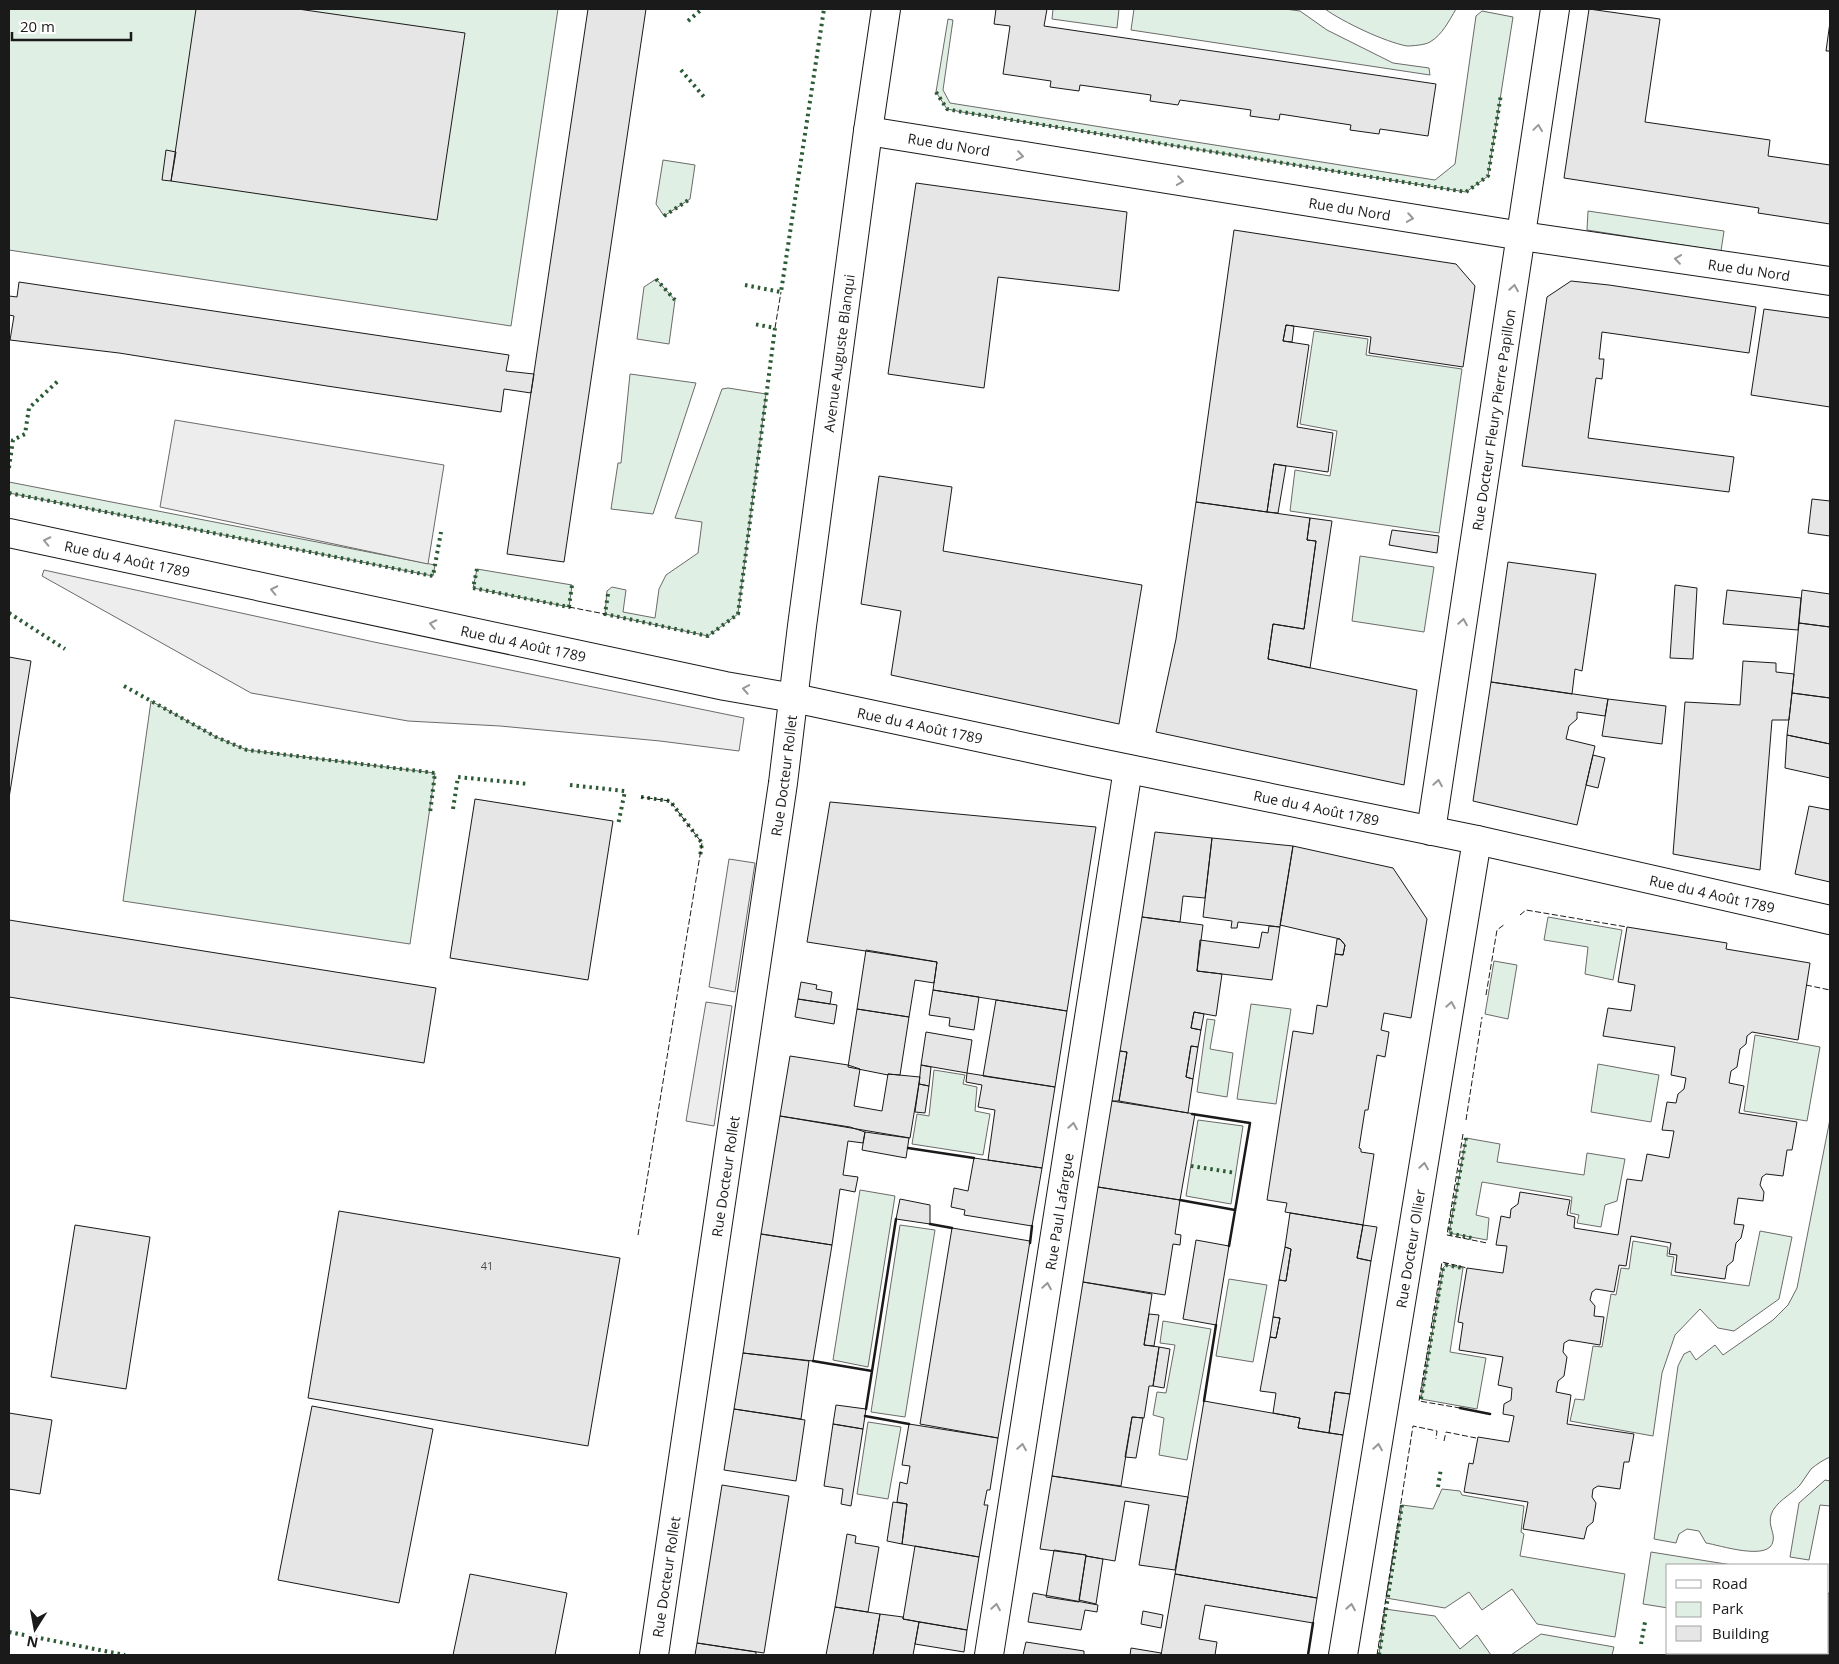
<svg xmlns="http://www.w3.org/2000/svg" width="1839" height="1664" font-family="'Open Sans',sans-serif">
<style>
.green{fill:#e0efe3;stroke:#6a6a6a}
.parking{fill:#ededed;stroke:#6a6a6a}
.building{fill:#e6e6e6;stroke:#1a1a1a}
.lines{fill:none;stroke-linecap:round;stroke-linejoin:round}
.minor-casing{stroke:#1a1a1a;stroke-width:30}
.tertiary-casing{stroke:#1a1a1a;stroke-width:30}
.secondary-casing{stroke:#1a1a1a;stroke-width:30}
.minor{stroke:#fff;stroke-width:28}
.tertiary{stroke:#fff;stroke-width:28}
.secondary{stroke:#fff;stroke-width:28}
.hedge{stroke:#2b5a34;stroke-width:4;stroke-dasharray:2.5 4;stroke-linecap:butt}
.fence{stroke:#1a1a1a;stroke-width:1;stroke-dasharray:6 2.5;stroke-linecap:butt}
.wall{stroke:#1a1a1a;stroke-width:2.5}
.oneway{stroke:#989898}
.labels{text-anchor:middle;dominant-baseline:central;stroke-width:4;stroke-linejoin:round;paint-order:stroke}
.number-label{font-size:11px;fill:#4d4d4d}
.street-label{font-size:14px;fill:#1a1a1a;stroke:#fff}
</style>
<rect width="100%" height="100%" fill="#fff"/>
<path class="green" d="M9 9H558L511 326 9 250Z
M1053 9H1119L1117 28 1052 19Z
M1134 9H1285L1300 11 1327 30 1393 63 1429 68 1430 75 1131 30Z
M1325 9H1456C1449 21 1442 35 1430 42 1425 45 1412 46 1407 46 1385 42 1343 22 1325 9Z
M1482 11 1513 17 1488 176 1466 192 962 112 947 109 936 92 948 19 953 20 943 90 950 103 1435 180 1455 164 1476 16Z
M663 160 695 165 690 199 664 216 656 204Z
M1588 211 1724 231 1721 251 1587 230Z
M656 279 675 300 669 344 637 339 644 287Z
M1314 331 1368 339 1366 355 1462 369 1439 533 1290 511 1295 470 1330 476 1337 431 1300 424Z
M630 374 696 383 653 514 611 509 618 463H621Z
M728 388 766 394 738 614 708 636 605 614 607 591 612 587 626 590 623 612 655 618 659 589 666 575 698 553 702 522 675 518 722 389Z
M9 482 435 565 433 576 9 493Z
M1360 556 1434 567 1424 632 1352 621Z
M477 569 572 585 569 607 473 588Z
M151 701 216 737 247 750 435 773 410 944 123 901Z
M1548 917 1622 930 1613 980 1585 974 1588 947 1544 940Z
M1494 961 1517 965 1508 1019 1485 1014Z
M1251 1004 1291 1009 1276 1104 1237 1099Z
M1207 1019 1215 1020 1210 1049 1233 1053 1227 1097 1197 1092Z
M1755 1035 1820 1047 1807 1121 1744 1111Z
M1598 1064 1659 1075 1651 1122 1591 1112Z
M934 1070 965 1075 963 1084 977 1087 975 1111 990 1114 983 1155 912 1144 917 1114 929 1116Z
M1830 1119V1457C1823 1460 1817 1464 1811 1469 1807 1474 1804 1480 1800 1485 1791 1495 1775 1502 1771 1515 1768 1526 1775 1533 1773 1541 1770 1562 1719 1545 1706 1543L1699 1531 1687 1529 1679 1534 1676 1543 1654 1539 1678 1366 1684 1354 1690 1351 1696 1360 1715 1345 1723 1355 1773 1320 1788 1305 1797 1288Z
M1198 1120 1243 1126 1231 1204 1186 1196Z
M1466 1138 1500 1144 1497 1162 1584 1175 1587 1153 1625 1159 1617 1201 1605 1205 1601 1227 1577 1223 1579 1215 1570 1213 1572 1197 1482 1182 1476 1215 1489 1218 1487 1240 1449 1233Z
M860 1190 895 1196 868 1367 833 1360Z
M900 1225 935 1230 905 1417 871 1412Z
M1760 1231 1792 1237 1779 1299 1734 1331 1718 1328 1700 1309 1675 1335 1662 1373 1653 1436 1570 1421 1575 1399 1584 1400 1593 1346 1602 1347 1611 1294 1616 1295 1621 1268 1629 1269 1633 1241 1668 1247 1667 1256 1674 1257 1671 1275 1749 1286Z
M1446 1265 1463 1268 1450 1352 1486 1358 1477 1409 1421 1399 1443 1268Z
M1229 1279 1267 1285 1253 1362 1216 1356Z
M1163 1321 1211 1329 1187 1460 1159 1455 1164 1418 1153 1415 1157 1392 1166 1393 1175 1345 1160 1343Z
M868 1422 901 1427 888 1499 857 1494Z
M1825 1480 1830 1481V1506L1820 1505 1809 1560 1790 1557 1799 1503Z
M1442 1489 1460 1491 1462 1495 1524 1506 1521 1532 1524 1534 1520 1556 1625 1574 1615 1637 1537 1624 1512 1589 1482 1610 1469 1592 1445 1608 1386 1598 1402 1505 1433 1509Z
M1651 1552 1732 1565H1668V1608L1643 1604Z
M1385 1609 1435 1616 1460 1649 1477 1635 1491 1655H1379Z
M1541 1634 1614 1647 1612 1655H1511Z"/>
<path class="parking" d="M175 420 444 465 428 564 160 507Z
M44 570 374 642 744 718 739 751 660 741 500 726 408 721 251 693 42 576Z
M729 859 755 863 735 992 709 987Z
M706 1002 732 1006 714 1126 686 1121Z"/>
<path class="building" d="M196 9H298L465 33 437 220 171 181Z
M588 9H646L564 562 507 554Z
M996 9H1047L1044 26 1436 84 1428 136 1380 129 1379 134 1350 130 1351 125 1280 114 1279 120 1250 116 1251 110 1180 100 1178 105 1150 101 1151 95 1080 85 1079 91 1050 87 1051 81 1003 74 1010 26 994 24Z
M1589 9 1660 19 1645 122 1770 140 1768 156 1830 165V224L1758 213 1759 208 1564 178Z
M1830 22V51H1826Z
M166 150 176 152 171 181 162 180Z
M916 183 1127 212 1119 291 998 277 984 388 888 374Z
M1234 230 1456 264 1475 286 1463 367 1369 353 1371 337 1286 325 1283 341 1309 345 1297 427 1333 433 1328 472 1274 464 1267 512 1196 502Z
M1571 281 1609 285 1756 307 1749 353 1602 332 1599 359H1604L1602 379 1596 378 1588 438 1734 457 1729 492 1522 466 1547 297Z
M19 282 509 355 506 371 534 374 531 393 504 389 501 412 327 386 119 353 10 340 14 316 9 315V296L17 297Z
M1764 309 1830 318V407L1751 395Z
M1286 325 1294 326 1292 342 1283 341Z
M1274 464 1286 466 1278 513 1267 512Z
M879 476 952 487 943 551 1142 585 1119 724 891 675 901 611 861 604Z
M1812 499 1830 501V536L1808 533Z
M1196 502 1310 518 1307 540 1316 541 1304 629 1273 624 1268 659 1417 690 1404 785 1156 732 1176 639Z
M1310 518 1332 521 1310 668 1268 659 1273 624 1304 629 1316 541 1307 540Z
M1392 530 1439 536 1437 553 1389 545Z
M1508 562 1596 574 1582 671 1575 669 1572 694 1491 682Z
M1675 585 1697 588 1693 659 1670 658Z
M1727 590 1801 598 1798 630 1723 624Z
M1802 590 1830 594V627L1799 623Z
M1799 623 1830 627V698L1792 693Z
M9 657 31 661 9 798Z
M1743 661 1776 663V672L1794 674 1789 720H1772L1760 870 1673 854 1685 702 1740 705Z
M1491 682 1608 699 1605 716 1577 712V719L1569 726 1566 739 1595 746 1577 825 1473 801Z
M1792 693 1830 698V744L1787 735Z
M1608 699 1666 706 1662 744 1602 736Z
M1787 735 1830 744V778L1785 768Z
M1593 755 1605 758 1598 788 1586 785Z
M475 799 613 821 588 980 450 958Z
M830 802 1096 827 1067 1011 933 990 937 962 807 942Z
M1809 806 1830 810V882L1795 874Z
M1155 832 1212 838 1205 898 1183 896 1180 922 1142 917Z
M1212 838 1293 846 1280 927 1238 922 1237 928H1231L1232 921 1203 917Z
M1293 846 1393 868 1427 919 1411 1018 1384 1013 1381 1030 1389 1032 1385 1057 1377 1055 1368 1110H1365L1359 1148 1361 1149V1152L1374 1154 1363 1225 1285 1212 1287 1203 1267 1200 1293 1031 1313 1034 1317 1005 1327 1007 1335 954 1343 955 1345 945 1340 939 1280 925Z
M1142 917 1203 925 1197 971 1222 974 1216 1016 1194 1012 1191 1028 1201 1030 1198 1047 1191 1046 1186 1077 1193 1079 1188 1113 1119 1101 1127 1052 1120 1051Z
M9 920 436 988 424 1063 9 997Z
M1269 926 1280 927 1272 980 1197 971 1200 940 1259 948 1262 932 1268 933Z
M1627 927 1727 943 1726 949 1810 963 1798 1040 1752 1032 1747 1036 1746 1044 1740 1049 1737 1067 1731 1071 1729 1083 1744 1086 1739 1113 1797 1122 1792 1150H1787L1783 1176 1766 1174 1762 1177 1760 1185 1764 1192 1763 1201 1738 1198 1734 1224 1744 1225 1741 1238 1736 1243 1733 1261 1727 1266 1725 1279 1675 1272 1677 1255 1669 1254 1671 1243 1631 1236 1626 1266 1619 1265 1614 1292 1596 1289 1592 1292 1590 1300 1595 1306 1594 1316 1604 1317 1600 1345 1569 1340 1564 1343 1563 1352 1567 1357 1564 1376 1558 1381 1556 1392 1571 1395 1567 1424 1634 1434 1629 1462H1624L1620 1489 1598 1486 1593 1489 1592 1497 1596 1503 1593 1522 1587 1527 1584 1539 1523 1529 1528 1502 1464 1492 1469 1463 1473 1464 1478 1437 1509 1442 1514 1416 1503 1414 1504 1404 1511 1400 1512 1388 1498 1385 1503 1357 1459 1350 1463 1323 1458 1322 1467 1268 1503 1273 1507 1246 1496 1245 1501 1216 1510 1218 1511 1209 1518 1204 1520 1192 1570 1200 1567 1215 1575 1217 1574 1228 1618 1235 1627 1179 1642 1181 1647 1154 1669 1158 1674 1131 1662 1130 1667 1102 1676 1103 1678 1094 1684 1089 1686 1078 1671 1075 1675 1047 1603 1036 1608 1008 1631 1011 1635 985 1618 982Z
M1337 939H1340L1345 945 1343 955 1335 954Z
M866 950 937 962 934 983 915 980 909 1017 857 1009Z
M801 982 817 985 816 989 832 992 830 1004 798 999Z
M933 990 979 997 974 1030 949 1026 950 1018 929 1015Z
M798 999 837 1005 834 1024 795 1017Z
M996 1000 1067 1011 1055 1087 983 1076Z
M857 1009 909 1017 900 1075 888 1074V1075L848 1067Z
M1194 1012 1204 1014 1201 1030 1191 1028Z
M926 1032 972 1040 967 1073 921 1065Z
M1191 1046 1198 1047 1193 1079 1186 1077Z
M1120 1051 1127 1052 1119 1101H1112Z
M790 1056 848 1065 860 1069 854 1106 882 1111 888 1074 920 1077 910 1138 780 1116Z
M921 1065 931 1067 929 1086 919 1084Z
M967 1073 1055 1087 1042 1168 988 1160 995 1110 978 1107 982 1085 966 1082Z
M919 1084 929 1086 925 1113 915 1112Z
M1112 1101 1195 1114 1180 1200 1098 1187Z
M780 1116 850 1127 865 1132 863 1143 848 1141 843 1175 858 1177 855 1192 840 1189 832 1245 761 1234Z
M865 1132 909 1138 906 1158 862 1150Z
M974 1158 1042 1168 1032 1226 964 1215 965 1210 951 1207 954 1188 968 1191Z
M1098 1187 1180 1200 1175 1234 1181 1235 1180 1245 1173 1244 1165 1295 1083 1282Z
M900 1199 930 1205V1224L896 1219Z
M339 1211 620 1258 588 1446 308 1398Z
M1290 1213 1363 1225 1357 1258 1371 1261 1350 1394 1335 1392 1329 1433 1298 1428 1300 1418 1273 1413 1276 1393 1260 1391 1270 1337 1276 1338 1280 1318 1273 1317 1279 1280 1286 1281 1291 1249 1285 1247Z
M75 1225 150 1237 126 1389 51 1377Z
M1363 1225 1377 1227 1371 1261 1357 1258Z
M952 1228 1030 1241 998 1438 920 1424Z
M761 1234 832 1245 813 1361 743 1353Z
M1196 1240 1229 1246 1216 1325 1183 1319Z
M1285 1247 1291 1249 1286 1281 1279 1280Z
M1083 1282 1152 1294 1144 1345 1159 1347 1153 1386H1149L1144 1418 1132 1417 1121 1486 1052 1476Z
M1149 1314 1159 1315 1154 1346 1144 1345Z
M1273 1317 1280 1318 1276 1338 1270 1337Z
M1159 1347 1170 1349 1164 1388 1153 1386Z
M743 1353 809 1361 801 1419 734 1409Z
M1335 1392 1350 1394 1343 1435 1329 1433Z
M1204 1401 1300 1418 1298 1428 1343 1435 1317 1598 1175 1574Z
M836 1405 866 1409 863 1429 833 1424Z
M312 1406 433 1429 399 1603 278 1580Z
M734 1409 805 1420 796 1481 724 1470Z
M9 1413 52 1420 40 1494 9 1489Z
M1132 1417 1143 1418 1136 1458 1125 1457Z
M833 1424 863 1429 851 1506 841 1504 843 1489 824 1486Z
M909 1424 998 1438 990 1490H987L984 1505H988L979 1557 902 1544 907 1504 897 1502 900 1482 907 1484 910 1466 902 1465Z
M1052 1476 1188 1497 1175 1570 1139 1565 1149 1505 1125 1501 1115 1561 1086 1556V1555L1040 1549Z
M722 1485 789 1496 764 1653 697 1643Z
M893 1502 907 1504 902 1544 887 1541Z
M847 1534 856 1536 855 1543 879 1547 868 1612 835 1607Z
M915 1546 979 1557 967 1630 903 1619Z
M1054 1550 1086 1555 1079 1602 1046 1597Z
M1086 1556 1103 1559 1096 1604 1079 1600Z
M470 1574 567 1593 555 1655H453Z
M1175 1574 1317 1598 1313 1623 1205 1605 1199 1639 1217 1642 1215 1655H1161Z
M1033 1593 1098 1605 1097 1612 1085 1610 1081 1630 1028 1622Z
M1828 1593 1830 1594V1655H1787V1653H1828Z
M835 1607 880 1614 873 1655H826Z
M1143 1611 1163 1615 1161 1628 1141 1624Z
M880 1614 903 1617V1619L919 1622 913 1655H873Z
M919 1622 967 1630 964 1652 915 1644Z
M1026 1642 1084 1651V1655H1023Z
M697 1643 756 1652V1655H695Z
M1131 1648 1161 1653V1655H1130Z
M1670 1653H1739V1655H1683Z"/>
<g class="lines">
<defs>
<g id="minor">
<path id="s1" d="M868 131 1522 236 1830 281"/>
<path id="s2" d="M1431 831 1555 9"/>
<path id="s3" d="M989 1655 1128 769"/>
<path id="s4" d="M1343 1655 1477 840"/>
</g>
<g id="tertiary">
<path id="s5" d="M654 1655 783 783 802 626 868 131 886 9"/>
</g>
<g id="secondary">
<path id="s6" d="M9 533 725 686 794 698 1090 761 1477 840 1830 920"/>
</g>
</defs>
<use href="#minor" class="minor-casing"/>
<use href="#tertiary" class="tertiary-casing"/>
<use href="#secondary" class="secondary-casing"/>
<use href="#minor" class="minor"/>
<use href="#tertiary" class="tertiary"/>
<use href="#secondary" class="secondary"/>
<path class="hedge" d="M688 21 702 9
M681 70 704 97
M936 92 947 109 962 112 1466 192 1488 176 1501 94
M664 216 690 199
M656 279 675 300
M745 285 781 292 824 9
M9 468 13 440 25 434 29 408 59 380
M9 493 433 576 441 532
M477 569 473 588 569 607 572 585
M608 594 605 614 708 636 738 614 775 328 754 324
M9 613 65 649
M124 686 216 737 247 750 435 773 430 813
M570 785 625 791 618 825
M641 797 670 801 702 843 700 857
M453 809 458 777 529 784
M1466 1138 1449 1233 1472 1238
M1191 1166 1236 1173
M1421 1399 1443 1268 1446 1265 1463 1268
M1438 1487 1441 1468
M9 1632 125 1655
M1641 1644 1645 1622
M1379 1655 1402 1505"/>
<path class="fence" d="M775 328 781 292
M569 607 605 614
M1520 915 1526 910 1627 927
M1806 985 1830 990
M1486 995 1497 930 1505 924
M1466 1120 1482 1017
M1463 1134 1447 1235 1487 1243
M638 1235 702 843 670 801 641 797
M1431 1328 1442 1262 1467 1268
M1430 1336 1419 1401 1460 1408
M1444 1441 1446 1432 1476 1438
M1377 1655 1413 1426 1437 1431 1436 1439"/>
<path class="wall" d="M1192 1114 1250 1123 1229 1246
M908 1148 974 1158
M1180 1200 1235 1210
M930 1224 952 1228
M1030 1243 1032 1226
M813 1361 872 1371
M1204 1401 1216 1325
M1460 1408 1490 1414
M866 1409 896 1219
M865 1416 909 1424
M1308 1655 1313 1623"/>
</g>
<defs><path id="oneway-chevron" d="M-2-3.5L2.5 0L-2 3.5" fill="none" stroke-width="1.6" stroke-linecap="round" stroke-linejoin="round" transform="scale(1.25)"/></defs>
<g class="oneway">
<use href="#oneway-chevron" transform="translate(1538 128) rotate(-82)"/>
<use href="#oneway-chevron" transform="translate(1020 156) rotate(9)"/>
<use href="#oneway-chevron" transform="translate(1180 181) rotate(9)"/>
<use href="#oneway-chevron" transform="translate(1410 218) rotate(9)"/>
<use href="#oneway-chevron" transform="translate(1678 259) rotate(-172)"/>
<use href="#oneway-chevron" transform="translate(1514 288) rotate(-81)"/>
<use href="#oneway-chevron" transform="translate(47 541) rotate(-168)"/>
<use href="#oneway-chevron" transform="translate(274 590) rotate(-168)"/>
<use href="#oneway-chevron" transform="translate(1463 622) rotate(-81)"/>
<use href="#oneway-chevron" transform="translate(433 624) rotate(-168)"/>
<use href="#oneway-chevron" transform="translate(746 689) rotate(-170)"/>
<use href="#oneway-chevron" transform="translate(1438 783) rotate(-81)"/>
<use href="#oneway-chevron" transform="translate(1451 1005) rotate(-80)"/>
<use href="#oneway-chevron" transform="translate(1073 1126) rotate(-81)"/>
<use href="#oneway-chevron" transform="translate(1424 1166) rotate(-81)"/>
<use href="#oneway-chevron" transform="translate(1047 1286) rotate(-81)"/>
<use href="#oneway-chevron" transform="translate(1022 1447) rotate(-81)"/>
<use href="#oneway-chevron" transform="translate(1378 1447) rotate(-81)"/>
<use href="#oneway-chevron" transform="translate(996 1607) rotate(-81)"/>
<use href="#oneway-chevron" transform="translate(1351 1607) rotate(-81)"/>
</g>
<g class="labels">
<g class="number-label">
<text x="487" y="1265">41</text>
</g>
<g class="street-label">
<text stroke="none"><textPath href="#s1" startOffset="82">Rue du Nord</textPath></text>
<text stroke="none"><textPath href="#s1" startOffset="488">Rue du Nord</textPath></text>
<text stroke="none"><textPath href="#s1" startOffset="892">Rue du Nord</textPath></text>
<text stroke="none"><textPath href="#s5" startOffset="1315">Avenue Auguste Blanqui</textPath></text>
<text stroke="none"><textPath href="#s2" startOffset="416">Rue Docteur Fleury Pierre Papillon</textPath></text>
<text stroke="none"><textPath href="#s6" startOffset="121">Rue du 4 Août 1789</textPath></text>
<text stroke="none"><textPath href="#s6" startOffset="526">Rue du 4 Août 1789</textPath></text>
<text stroke="none"><textPath href="#s6" startOffset="931">Rue du 4 Août 1789</textPath></text>
<text stroke="none"><textPath href="#s5" startOffset="889">Rue Docteur Rollet</textPath></text>
<text stroke="none"><textPath href="#s6" startOffset="1336">Rue du 4 Août 1789</textPath></text>
<text stroke="none"><textPath href="#s6" startOffset="1741">Rue du 4 Août 1789</textPath></text>
<text stroke="none"><textPath href="#s5" startOffset="484">Rue Docteur Rollet</textPath></text>
<text stroke="none"><textPath href="#s3" startOffset="449">Rue Paul Lafargue</textPath></text>
<text stroke="none"><textPath href="#s4" startOffset="412">Rue Docteur Ollier</textPath></text>
<text stroke="none"><textPath href="#s5" startOffset="79">Rue Docteur Rollet</textPath></text>
</g>
</g>
<rect width="1839" height="1664" fill="none" stroke="#1a1a1a" stroke-width="20"/>
<rect x="1666" y="1564" width="162" height="90" fill="#ffffff" stroke="#a3a3a3"/>
<rect x="1676" y="1580" width="25" height="8" fill="#ffffff" stroke="#a3a3a3"/>
<text x="1712" y="1589" font-size="15" fill="#1a1a1a">Road</text>
<rect x="1676" y="1602" width="25" height="15" fill="#e0efe3" stroke="#a3a3a3"/>
<text x="1712" y="1614" font-size="15" fill="#1a1a1a">Park</text>
<rect x="1676" y="1626" width="25" height="15" fill="#e6e6e6" stroke="#a3a3a3"/>
<text x="1712" y="1639" font-size="15" fill="#1a1a1a">Building</text>
<g transform="translate(35 1629) rotate(191)" stroke="#ffffff" stroke-width="4" paint-order="stroke">
<path d="M0-4L9 19L0 12L-9 19Z" fill="#1a1a1a"/>
<text y="-8" font-size="14" font-weight="bold" text-anchor="middle" fill="#1a1a1a">N</text>
</g>
<path d="M12 32v8h119v-8" fill="none" stroke="#1a1a1a" stroke-width="2.5"/>
<text x="20" y="32" font-size="15" fill="#1a1a1a" stroke="#ffffff" stroke-width="4" paint-order="stroke">20 m</text>
</svg>
